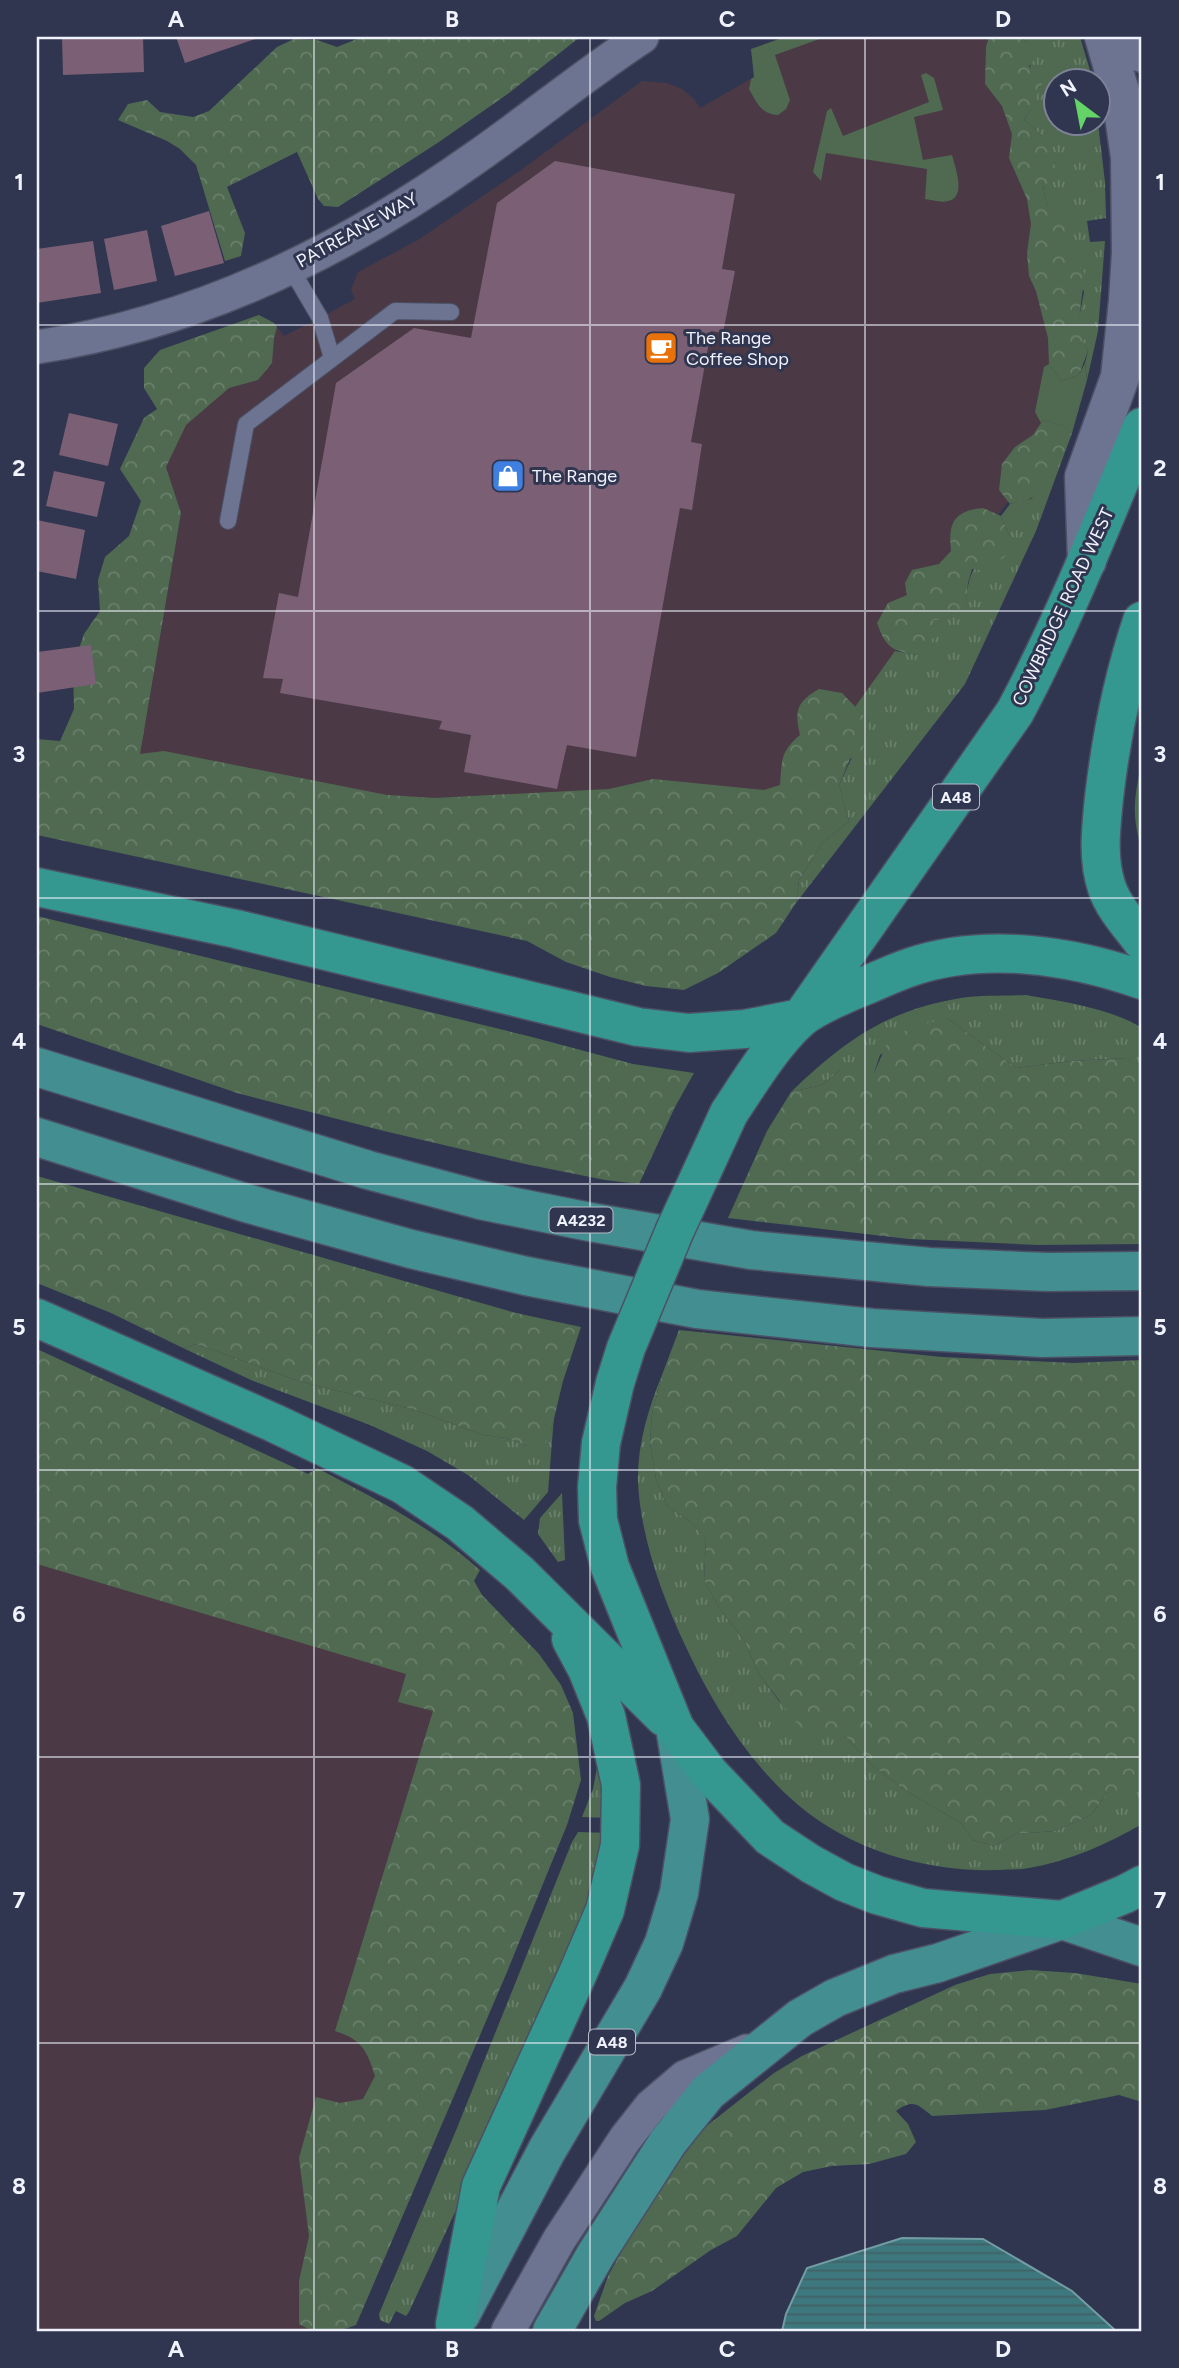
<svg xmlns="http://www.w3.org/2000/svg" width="1179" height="2368" font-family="Figtree,sans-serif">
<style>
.commercial{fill:#4b3a45}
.grass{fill:url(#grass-tufts)}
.forest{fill:url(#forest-crowns)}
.garden{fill:#4f6a51}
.water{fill:url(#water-rules);stroke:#739da4;stroke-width:2}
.building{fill:#7a5f75}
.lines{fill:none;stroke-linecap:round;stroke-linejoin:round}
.service-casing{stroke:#4c5065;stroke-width:18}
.minor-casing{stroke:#4c5065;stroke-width:36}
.tertiary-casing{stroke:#4c5065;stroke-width:41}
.primary-casing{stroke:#4c5065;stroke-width:41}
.trunk-casing{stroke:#4c5065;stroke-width:41}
.service{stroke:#6d7492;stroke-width:16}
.minor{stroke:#6d7492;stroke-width:33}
.tertiary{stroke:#6d7492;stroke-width:38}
.primary{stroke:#428e91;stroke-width:38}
.trunk{stroke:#349790;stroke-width:38}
.trunk-bridge-casing{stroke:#4c5065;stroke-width:41;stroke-linecap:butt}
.trunk-bridge{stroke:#349790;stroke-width:38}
.grid{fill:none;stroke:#f0f3fd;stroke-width:2;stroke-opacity:0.55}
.labels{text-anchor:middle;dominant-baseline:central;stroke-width:6;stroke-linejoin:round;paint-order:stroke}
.shield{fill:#303650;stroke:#b6bac9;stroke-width:2}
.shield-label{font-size:16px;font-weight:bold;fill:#f0f3fd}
.street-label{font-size:18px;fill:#f0f3fd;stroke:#303650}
.poi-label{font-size:18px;fill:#f0f3fd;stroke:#303650;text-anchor:start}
.neatline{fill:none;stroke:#f0f3fd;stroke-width:2.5}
.grid-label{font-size:23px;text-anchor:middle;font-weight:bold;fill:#f0f3fd}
</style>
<defs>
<pattern id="grass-tufts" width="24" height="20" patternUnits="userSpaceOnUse" patternTransform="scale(1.75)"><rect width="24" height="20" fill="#4f6a51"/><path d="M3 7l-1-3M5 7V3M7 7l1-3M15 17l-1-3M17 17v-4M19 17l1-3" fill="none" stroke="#69806b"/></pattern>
<pattern id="forest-crowns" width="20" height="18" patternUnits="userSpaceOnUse" patternTransform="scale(1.75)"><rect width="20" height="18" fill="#4f6a51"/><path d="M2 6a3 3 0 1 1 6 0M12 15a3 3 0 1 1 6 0" fill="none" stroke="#69806b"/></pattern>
<pattern id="water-rules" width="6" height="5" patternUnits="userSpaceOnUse" patternTransform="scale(1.75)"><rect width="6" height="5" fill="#3d787e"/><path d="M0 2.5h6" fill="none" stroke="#426065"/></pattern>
</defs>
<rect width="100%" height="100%" fill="#303650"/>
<path class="commercial" d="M785 37H1000L1084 373 1013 495 792 792 429 809 139 754 181 513 166 467 194 339 259 315 274 323 284 336 320 318 355 299 351 290 358 272 418 240 521 170 642 81 667 83 682 89 694 99 700 108 754 77 751 49Z
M37 1403 478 1638 339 2331H37Z"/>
<path class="grass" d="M1018 37H1080L1092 77V80H1056V122L1098 123 1105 182 1106 218 1087 221 1090 242 1105 241 1098 331 1087 380 1085 363 1088 351 1080 337 1078 323 1084 292 1047 206 1043 186V137L1024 119 1031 109 1030 43Z
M1072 433 1036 531 965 684 796 903 799 880 823 842 849 821 839 785 869 721 855 707 895 651 918 655 933 620 966 604C969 562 979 562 1009 535L1001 516 1010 504 1031 499 1056 469Z
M1026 995C1061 1001 1113 1009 1142 1028V1071L1128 1058 1071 1061 1016 1068 947 1018 880 1055 874 1073 840 1070 822 1085 791 1092C844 1041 887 1010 961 998 982 995 1005 996 1026 995Z
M196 1344 302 1382 415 1410 483 1435 506 1438 527 1446 551 1431 554 1416 548 1492 524 1520 468 1475 427 1451 370 1425 251 1380 183 1348Z
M662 1375 652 1414 650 1442 656 1479 667 1506 691 1522 706 1539 704 1580 719 1608 744 1640 759 1674 779 1701 845 1736 873 1766 906 1791 961 1823 973 1840 994 1846 1015 1834 1055 1831 1091 1815 1107 1793 1141 1760 1142 1751V1824C1108 1844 1069 1861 1029 1868 1019 1870 1008 1869 998 1870 926 1872 852 1851 797 1804 748 1762 711 1702 685 1645 662 1596 641 1538 638 1483 637 1446 648 1409 662 1375Z
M562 1493 565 1560 558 1562 538 1534 540 1518Z
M599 1757 610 1818 582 1817 593 1789Z
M578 1832 609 1833 606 1863 462 2197 409 2312 406 2316 396 2311 389 2324 380 2320 379 2314 457 2128 572 1842Z"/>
<path class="forest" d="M362 37H580L509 93 439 142 338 207 324 206 318 199 297 152 227 187 245 233 241 256 225 261 196 165 180 149 167 141 118 120 128 104 147 100 160 112 193 117 209 111 277 47 294 39 317 40 337 47Z
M989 37H1018L1030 43 1034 60 1029 66 1042 84 1031 109 1024 119 1043 137 1059 176 1043 186 1047 206 1068 216 1074 233 1065 246 1072 261 1084 272C1084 301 1072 324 1088 351L1079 375 1061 381 1049 364 1048 338 1036 291 1029 276 1027 253 1031 224 1027 199 1009 158 1012 134 1002 106 985 84 986 47Z
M259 315 274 323 277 327 274 338 272 363 258 380 229 388 186 425 166 467 181 513 140 754 164 751 387 795 435 798 609 789 653 779 764 790 780 785C782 760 780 752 800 735 794 710 797 702 819 689L842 693 869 721 868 735 862 750 850 759 839 785 849 821 823 842 799 880 796 903 776 933 718 973 684 990 646 986 610 977 566 962 527 941 37 835V739L60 741 74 709 73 666 84 634 100 611 98 580 105 557 129 536 141 501 120 469 144 418 157 409 144 388V368L160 350Z
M1043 420 1064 426 1072 433C1063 455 1053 486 1031 498 1026 502 1016 502 1010 504L999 490 1002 464 1015 447 1033 435Z
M983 508 1001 516 1009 535 1007 555 986 571 972 569 968 583 966 604 947 619 933 620 935 636 918 655C892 651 886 648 877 623L888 603 907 595 905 583 912 570 939 564 951 551C948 522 954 511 983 508Z
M1142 760V852C1131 812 1134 800 1142 760Z
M37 916 532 1037 633 1064 694 1073 675 1107 639 1184 605 1180 525 1164 384 1131 237 1093 37 1024Z
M947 1018 1016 1068 1071 1061 1128 1058 1141 1069 1142 1244 1037 1245 909 1239 728 1218 767 1131 791 1092 822 1085 840 1070 852 1066 874 1073 889 1039 913 1027Z
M37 1176 516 1313 581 1327 563 1381 551 1431 545 1444 527 1446 506 1438 483 1435 415 1410 302 1382 196 1344 183 1348 111 1313 37 1283Z
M679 1330 942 1357 1074 1363 1142 1360V1751L1133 1788 1107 1793 1091 1815 1055 1831 1015 1834 994 1846 973 1840 961 1823 906 1791 873 1766 845 1736 806 1735 759 1674 744 1640 719 1608 704 1580 706 1539 691 1522 667 1506 656 1479 650 1442 652 1414 662 1375Z
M37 1349 308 1474 317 1468C374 1498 432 1527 480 1570L474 1581 482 1595 539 1654 561 1685 573 1713 581 1780 567 1825 507 1972 356 2325C336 2333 317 2335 299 2324V2281L309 2236 299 2158 316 2097 340 2103 363 2099 375 2076C367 2050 361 2039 335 2031L433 1711 398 1702 406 1674 37 1564Z
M1030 1970 1075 1973 1142 1984V2102L1119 2095 1045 2110 932 2116C917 2104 913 2099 896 2111L908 2124 916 2142 906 2154 869 2164 832 2166 803 2172 776 2188 737 2236 711 2250 652 2291 625 2303 599 2321H596L594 2316 608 2276 649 2202 704 2128 774 2073 802 2056 955 1985 990 1974Z"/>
<path class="garden" d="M785 37H825L775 55 790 100 786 109 778 115C761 114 757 103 749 89L751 79 754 77 751 49Z
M926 73 934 78 943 110 914 117 923 160 952 155C955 167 967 197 948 201 941 203 932 200 925 199L927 169 826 153 821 181 813 172 827 111 831 108 843 136 929 102 921 75Z
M1085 363 1087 380 1072 433 1063 426 1043 420 1041 423 1035 412 1044 367 1049 364 1061 381 1079 375Z"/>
<path class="water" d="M902 2238 983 2239 1072 2291 1116 2331H782L786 2314 807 2268Z"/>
<path class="building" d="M62 37H143L144 72 63 75Z
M176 37H261L185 63Z
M555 161 735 194 722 269 735 271 723 333 711 331 691 442 702 444 692 510 680 508 636 757 567 745 557 789 464 772 471 735 439 729 442 721 280 693 283 679 263 678 279 593 298 597 336 383 414 328 471 338 497 203Z
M209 211 224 263 175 276 161 226Z
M147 230 157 281 114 290 104 239Z
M93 241 101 293 37 303V249Z
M69 413 118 424 108 466 59 455Z
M54 471 105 482 97 517 46 506Z
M37 520 85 530 76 579 37 571Z
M91 645 96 684 37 693V652Z"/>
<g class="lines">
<defs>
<path id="service" d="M290 267 320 318 332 358
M228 521 246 424 395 311 451 312"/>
<path id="minor" d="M37 347C196 323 344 251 475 158 531 119 584 75 642 37
M508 2331 559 2240 625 2139 651 2106 685 2077 747 2051"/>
<path id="tertiary" d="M1136 37 1142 53
M1087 561 1084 477 1120 377 1128 301 1131 253 1130 157 1121 95 1104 37"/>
<path id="primary" d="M37 1067 368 1170 480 1200 590 1222 751 1250 929 1267 1048 1272 1142 1271
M37 1137 246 1203 411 1249 526 1276 697 1309 872 1328 1042 1338 1142 1336
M461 2314 547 2150 643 1988 664 1943 679 1893 690 1819 675 1728
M552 2331 596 2254 668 2142 708 2092 800 2018 835 1998 894 1974 938 1963 1062 1920 1142 1947"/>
<path id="trunk" d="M1142 621C1123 678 1111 737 1104 798 1101 828 1097 859 1107 888 1114 908 1130 925 1142 941
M37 887 236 929 638 1027 689 1033 745 1029 801 1018
M801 1018 1015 712C1064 620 1102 524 1142 427
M729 1113C749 1083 773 1043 800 1019 814 1007 849 992 867 985 881 979 896 972 911 967 985 942 1071 955 1142 980
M37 1318 274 1423 402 1484 460 1523 519 1573 664 1717
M601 1443 597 1487 598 1520 610 1567 675 1728 709 1773 770 1837 811 1864 844 1882 877 1895 923 1908 1062 1920 1125 1894 1142 1885
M455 2324 481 2186 578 1973 605 1910 620 1845 621 1785 606 1716 587 1669 571 1639"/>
</defs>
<use href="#service" class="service-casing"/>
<use href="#minor" class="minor-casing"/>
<use href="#tertiary" class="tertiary-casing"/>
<use href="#primary" class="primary-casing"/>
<use href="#trunk" class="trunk-casing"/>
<use href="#service" class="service"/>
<use href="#minor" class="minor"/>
<use href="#tertiary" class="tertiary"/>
<use href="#primary" class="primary"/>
<use href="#trunk" class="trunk"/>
<defs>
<path id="trunk-bridge" d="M601 1443 615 1383 626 1348 675 1230 729 1113"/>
</defs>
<use href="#trunk-bridge" class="trunk-bridge-casing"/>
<use href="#trunk-bridge" class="trunk-bridge"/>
</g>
<path class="grid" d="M314 37V2331M590 37V2331M865 37V2331M37 325H1142M37 611H1142M37 898H1142M37 1184H1142M37 1470H1142M37 1757H1142M37 2043H1142"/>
<defs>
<symbol id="cafe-square" viewBox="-11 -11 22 22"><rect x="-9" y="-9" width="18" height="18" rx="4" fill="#e8710a" stroke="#303650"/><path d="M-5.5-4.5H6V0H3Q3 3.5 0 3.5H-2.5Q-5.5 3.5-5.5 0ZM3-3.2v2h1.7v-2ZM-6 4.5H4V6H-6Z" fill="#fff"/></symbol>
<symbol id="shop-square" viewBox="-11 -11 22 22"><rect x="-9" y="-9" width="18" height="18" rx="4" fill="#3f7fe0" stroke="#303650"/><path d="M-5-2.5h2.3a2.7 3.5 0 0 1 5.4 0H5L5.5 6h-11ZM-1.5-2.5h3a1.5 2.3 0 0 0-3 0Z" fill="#fff"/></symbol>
</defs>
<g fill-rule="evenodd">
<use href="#cafe-square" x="642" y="329" width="38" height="38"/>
<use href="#shop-square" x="489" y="457" width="38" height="38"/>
</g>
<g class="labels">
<g class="shield">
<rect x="933" y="784.5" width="46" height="25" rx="5"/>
<rect x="549.5" y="1207.5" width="63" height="25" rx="5"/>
<rect x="589" y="2029.5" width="46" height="25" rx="5"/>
</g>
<g class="shield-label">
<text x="956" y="797">A48</text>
<text x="581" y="1220">A4232</text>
<text x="612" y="2042">A48</text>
</g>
<g class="street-label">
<text transform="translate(357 230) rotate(-29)">PATREANE WAY</text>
<text transform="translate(1063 607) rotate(-65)">COWBRIDGE ROAD WEST</text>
</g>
<g class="poi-label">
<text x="686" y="338">The Range<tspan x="686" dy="21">Coffee Shop</tspan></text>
<text x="532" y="476">The Range</text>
</g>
</g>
<rect width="1179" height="2368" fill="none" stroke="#303650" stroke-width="77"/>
<g transform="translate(1077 102) rotate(328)"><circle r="33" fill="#303650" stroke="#7d8295" stroke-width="2"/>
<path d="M0-5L12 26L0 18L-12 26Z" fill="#64d468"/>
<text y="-10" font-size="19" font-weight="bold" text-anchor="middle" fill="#f0f3fd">N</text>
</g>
<rect x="38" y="38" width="1102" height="2292" class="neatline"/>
<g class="grid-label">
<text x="176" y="27">A</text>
<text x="452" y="27">B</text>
<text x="727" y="27">C</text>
<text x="1003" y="27">D</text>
<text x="19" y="190">1</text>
<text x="1160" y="190">1</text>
<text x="19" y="476">2</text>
<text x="1160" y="476">2</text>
<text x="19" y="762">3</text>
<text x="1160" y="762">3</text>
<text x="19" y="1049">4</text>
<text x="1160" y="1049">4</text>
<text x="19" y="1335">5</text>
<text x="1160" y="1335">5</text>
<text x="19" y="1622">6</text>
<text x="1160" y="1622">6</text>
<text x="19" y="1908">7</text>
<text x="1160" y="1908">7</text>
<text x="19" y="2194">8</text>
<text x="1160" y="2194">8</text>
<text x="176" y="2357">A</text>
<text x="452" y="2357">B</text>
<text x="727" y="2357">C</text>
<text x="1003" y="2357">D</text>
</g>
</svg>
